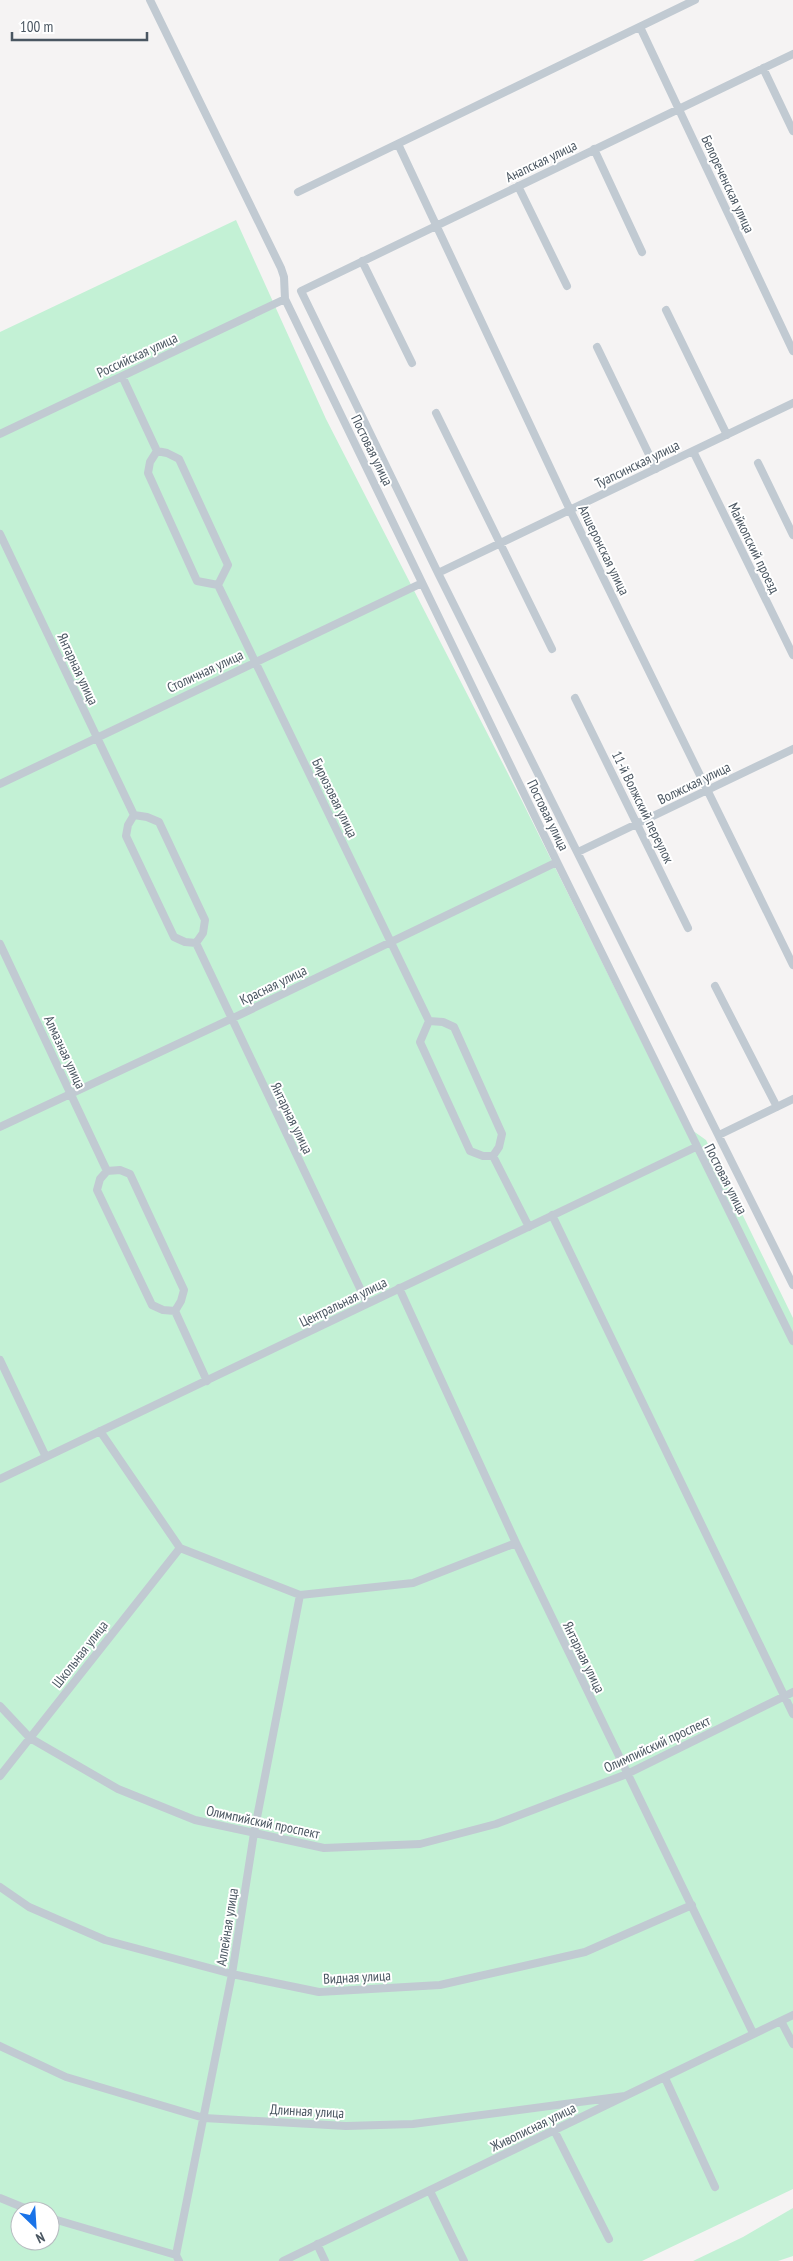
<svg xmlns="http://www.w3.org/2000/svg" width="793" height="2261" font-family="'PT Sans Narrow',sans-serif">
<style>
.green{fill:#c3f1d5;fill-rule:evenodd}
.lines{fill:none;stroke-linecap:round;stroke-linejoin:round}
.street{stroke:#c1cad2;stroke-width:8}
.labels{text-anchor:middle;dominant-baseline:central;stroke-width:4;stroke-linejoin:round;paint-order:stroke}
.street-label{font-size:14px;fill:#4a5661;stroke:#fff}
</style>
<rect width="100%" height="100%" fill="#f5f3f3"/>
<path class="green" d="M236 220 326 419 522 801 682 1123 706 1140 793 1318V2189L642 2261H0V332ZM20 2211H50V2241H20Z
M793 2208V2256L778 2261H693L743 2237Z"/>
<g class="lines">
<path class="street" d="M150 0 281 268 284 277 285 299 557 862 793 1341
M640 27 793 351
M793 54 301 291 438 573 793 1285
M763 68 793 131
M398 144 570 510 793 965
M594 149 642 252
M518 186 567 286
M298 192 695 0
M362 261 412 363
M666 310 727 435
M597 347 656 469
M122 376 157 451 150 462 148 473 197 581 218 585 429 1021 443 1022 454 1027 502 1134 499 1147 493 1156 529 1227
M436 413 552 649
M0 434 285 299
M157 451 167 453 179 459 228 565 218 585
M693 451 793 655
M758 463 793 535
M0 534 134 815 147 817 159 822 205 920 203 933 196 943 367 1303
M438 573 793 403
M575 698 688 928
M0 784 422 583
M134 815 128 825 126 836 174 937 185 942 196 943
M578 852 793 749
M0 944 107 1171 100 1179 97 1190 152 1305 163 1310 175 1311 207 1381
M715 986 777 1107
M429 1021 420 1042 470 1151 483 1156H493
M0 1127 231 1019 557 862
M719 1135 793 1099
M107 1171 120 1170 130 1174 184 1290 181 1301 175 1311
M552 1215 793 1714
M399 1288 516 1543 753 2033
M0 1360 46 1457
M100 1431 180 1548 300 1595 413 1583 516 1543
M0 1479 696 1147
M0 1706 30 1738 118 1789 195 1820 324 1848 420 1844 496 1824 627 1774 793 1692
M0 1776 180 1548
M0 1887 29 1907 105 1940 232 1974 319 1992 440 1985 585 1952 692 1905
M781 2021 793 2044
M0 2046 66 2077 204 2118 346 2126 413 2124 625 2096
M665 2078 715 2187
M554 2130 609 2239
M430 2191 464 2261
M0 2198 32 2211
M50 2218 176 2255
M317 2244 325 2261
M179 2261 176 2255 232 1974 254 1833 300 1595
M283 2261 793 2015"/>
</g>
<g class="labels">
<g class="street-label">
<text transform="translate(541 161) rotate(-26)">Анапская улица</text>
<text transform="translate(728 184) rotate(65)">Белореченская улица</text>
<text transform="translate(137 355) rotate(-25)">Российская улица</text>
<text transform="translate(372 450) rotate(64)">Постовая улица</text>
<text transform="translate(637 464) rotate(-26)">Туапсинская улица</text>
<text transform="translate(754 548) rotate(64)">Майкопский проезд</text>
<text transform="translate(604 550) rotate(64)">Апшеронская улица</text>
<text transform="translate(78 669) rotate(65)">Янтарная улица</text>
<text transform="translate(205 671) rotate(-25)">Столичная улица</text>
<text transform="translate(694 783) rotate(-26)">Волжская улица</text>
<text transform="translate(335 798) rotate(64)">Бирюзовая улица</text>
<text transform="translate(643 807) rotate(64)">11-й Волжский переулок</text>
<text transform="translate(548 815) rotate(64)">Постовая улица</text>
<text transform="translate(273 985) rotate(-26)">Красная улица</text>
<text transform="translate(65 1052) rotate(65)">Алмазная улица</text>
<text transform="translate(292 1118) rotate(64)">Янтарная улица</text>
<text transform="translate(726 1179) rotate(63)">Постовая улица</text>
<text transform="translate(343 1302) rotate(-26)">Центральная улица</text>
<text transform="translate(80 1654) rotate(-52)">Школьная улица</text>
<text transform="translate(584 1657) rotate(64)">Янтарная улица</text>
<text transform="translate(657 1744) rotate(-25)">Олимпийский проспект</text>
<text transform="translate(263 1822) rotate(12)">Олимпийский проспект</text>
<text transform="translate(227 1927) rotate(-81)">Аллейная улица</text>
<text transform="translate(357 1977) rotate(-3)">Видная улица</text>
<text transform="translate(307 2111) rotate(3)">Длинная улица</text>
<text transform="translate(533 2127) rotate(-26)">Живописная улица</text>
</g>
</g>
<g transform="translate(35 2226) rotate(155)"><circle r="24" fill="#ffffff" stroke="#b7bbc0"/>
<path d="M0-4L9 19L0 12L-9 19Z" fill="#1a73e8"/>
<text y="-8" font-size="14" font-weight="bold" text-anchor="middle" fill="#4a5661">N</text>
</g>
<path d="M12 32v8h135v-8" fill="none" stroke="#4a5661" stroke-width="2.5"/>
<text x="20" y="32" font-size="15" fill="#4a5661" stroke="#ffffff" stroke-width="4" paint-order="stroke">100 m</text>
</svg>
